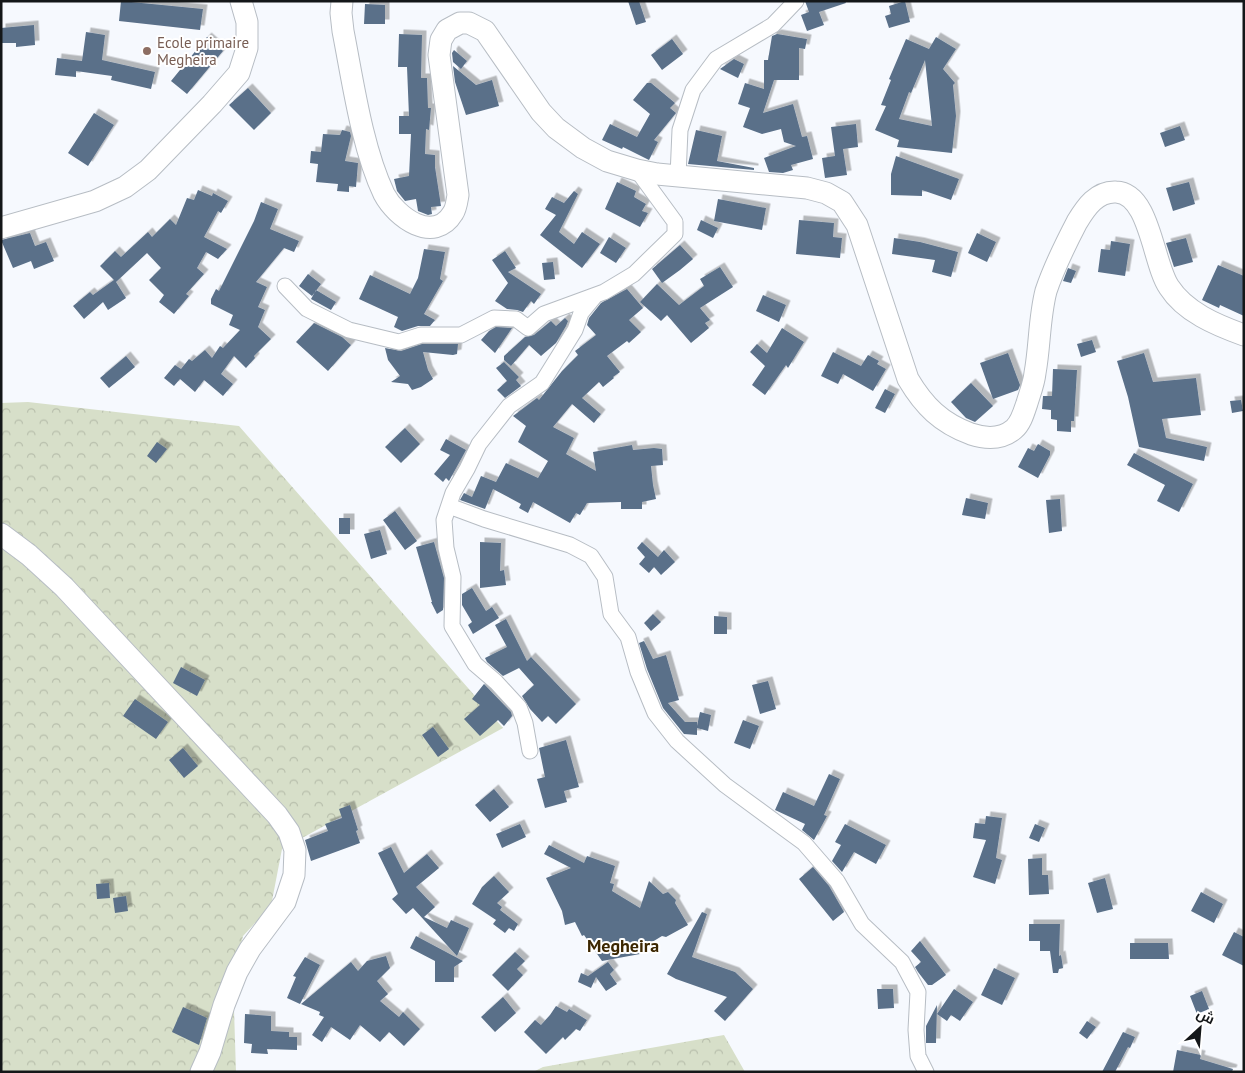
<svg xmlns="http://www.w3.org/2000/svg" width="1245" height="1073" font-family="'PT Sans',Cairo,sans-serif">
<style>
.forest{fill:url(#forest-crowns)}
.building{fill:#5a7089;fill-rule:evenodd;filter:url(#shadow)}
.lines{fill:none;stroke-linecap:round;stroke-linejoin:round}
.street-casing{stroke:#b7bdc4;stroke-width:17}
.secondary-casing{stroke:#b7bdc4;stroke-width:23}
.street{stroke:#fff;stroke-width:15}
.secondary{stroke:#fff;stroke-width:21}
.education-dot{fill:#8d6e63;stroke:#fff;stroke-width:2}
.labels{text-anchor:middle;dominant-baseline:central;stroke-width:4;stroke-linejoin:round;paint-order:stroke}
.education-label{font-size:15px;fill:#785e54;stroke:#fff;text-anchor:start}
.quarter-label{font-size:18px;font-weight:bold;fill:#3c2701;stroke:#fff}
</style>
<defs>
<pattern id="forest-crowns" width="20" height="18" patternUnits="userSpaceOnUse" patternTransform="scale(1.25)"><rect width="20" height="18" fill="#d7dfc9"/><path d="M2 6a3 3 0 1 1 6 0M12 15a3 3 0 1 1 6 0" fill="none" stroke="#b8bfac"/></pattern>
<filter id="shadow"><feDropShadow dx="4.5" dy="-4.5" stdDeviation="0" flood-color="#0004"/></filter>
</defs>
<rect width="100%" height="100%" fill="#f6f9fe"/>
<path class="forest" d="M28 402 239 426 503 728 282 849 271 906 243 936 233 978 236 1072H1V403Z
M724 1035 745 1072H533L543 1067Z"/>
<path class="building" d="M121 1 203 9 200 30 119 21Z
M628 1H639L646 22 636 25Z
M805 1H845L846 3 819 12 824 25 807 31 801 15 809 12Z
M905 1 910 22 889 28 885 16 891 14 889 6Z
M365 4 385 5V24H364Z
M34 25 35 45 16 47V43H1V28Z
M86 32 105 35 102 60 155 72 151 89 111 80 112 76 76 71V77L55 75 57 58 82 61Z
M399 34 422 35 421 78H427L428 108H431L429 130 426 129 425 154 435 155V167L441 206 431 207 432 214 428 215 418 211 416 199 405 201 397 191 394 179 409 176 411 134H399V116H409L407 67H398Z
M777 34 807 39 805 49 799 48V80H774L763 113 793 104 802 137 807 136 813 159 791 165 793 170 783 173 769 172 764 158 796 146 784 142 781 129 762 134 743 127 750 108 738 104 745 83 764 89V60H768L772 36Z
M207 37 223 51 187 94 171 81Z
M936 37 956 49 943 69 955 83 953 85 956 116 952 153 897 147 899 140 875 130 886 106 881 105 891 80 889 79 906 39 929 49ZM925 60 932 126 899 119 909 92 911 93Z
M672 39 683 54 662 70 651 55Z
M454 50 467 61 461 69 453 62 452 53Z
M734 59 744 64 738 78 720 69Z
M453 66 476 85 492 80 499 106 466 115 455 82Z
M647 83H651L675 103 670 108 676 113 654 140 658 142 649 160 623 147 622 149 602 140 610 124 637 137 650 114 633 100Z
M248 88 271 113 254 130 229 105Z
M94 113 114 125 88 166 68 153Z
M856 124 858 147 843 149 847 175 825 178 822 158 835 156 831 127Z
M1180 126 1185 140 1165 147 1160 133Z
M342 130 350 132 351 136 345 161 358 163 356 187 349 186V192L337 191 338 184 316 182 318 164 310 163 311 151 321 152 323 134 340 135Z
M696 130 722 136 717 161 754 168V170L688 164Z
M896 156 959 179 951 200 922 190V196L891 195V174Z
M617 182 636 191 634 197 646 204 642 211 648 213 640 227 605 209Z
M1189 182 1195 204 1173 211 1166 188Z
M198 190 212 196 213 193 228 201 221 213 218 211 204 237 227 249 218 259 206 252 197 268 204 274 186 294 189 296 174 314 159 302 164 295 149 280 161 268 147 253 116 282 126 298 108 310 103 302 84 319 73 306 90 292 93 295 114 280 100 266 115 251 121 257 148 232 152 237 170 219 176 225 187 198 194 200Z
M574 191 578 194 559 232 574 244 582 232 600 244 582 268 540 235 556 215 545 209 552 197 564 203Z
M718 199 766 208 762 230 714 221Z
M261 202 278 209 270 229 299 241 294 252 284 248 256 282 267 287 258 307 265 310 258 327 271 339 254 356 255 358 246 368 234 356 221 374 233 384 223 396 204 380 195 392 180 379 174 386 164 378 175 365 181 369 189 359 192 361 205 350 212 358 220 346 223 348 240 330 229 325 233 315 211 304V299L216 289 219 291 254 221Z
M701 220 718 228 713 238 697 230Z
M799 220 834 223 833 237 842 238 840 258 796 254Z
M30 233 35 246 46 242 54 261 34 269 31 261 13 268 1 240Z
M977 233 996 242 987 262 968 253Z
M609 237 626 248 616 263 600 253Z
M894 238 920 242 958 252 951 277 932 272 935 260 892 254Z
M1186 238 1193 262 1174 267 1166 243Z
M1111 241 1130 244 1125 276 1098 272 1101 249 1110 250Z
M680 245 693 259 680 270 662 283 652 269Z
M424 249 445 252 440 279 443 281 424 314 435 320 430 326H418L402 331 394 327 398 317 359 299 370 275 410 294 418 278Z
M505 251 516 268 508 272 541 294 534 304 531 301 523 312 517 310 507 309 495 301 508 283 492 260Z
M553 262 555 279 544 280 542 263Z
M1218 265 1244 276V316L1220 305 1219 308 1202 300Z
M720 267 733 287 700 308 710 320 705 323 709 328 691 343 667 315 661 321 640 302 657 284 679 305 704 286 700 279Z
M1068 268 1076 271 1071 283 1063 281Z
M308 274 321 284 312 296 299 286Z
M627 289 643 308 629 320 641 332 629 343 627 341 607 356 620 372 613 377 614 378 603 387 599 382 582 398 601 414 594 423 572 404 553 427 574 438 566 454 596 471 593 452 632 445 633 450 654 448 662 449 663 465 651 466 653 485 656 499 642 502V509H621V502L587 503 580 515 576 513 570 523 533 502 528 513 519 508 521 504 493 489 485 509 460 500 464 493 472 497 481 476 496 482 506 463 538 478 548 461 518 442 526 426 513 416 537 398 539 400 562 371 578 355 575 351 596 335 587 325 589 318 601 303Z
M316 290 336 302 331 310 311 299Z
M763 295 786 305 779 322 756 311Z
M565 318 568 321 566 326 556 343 541 356 529 345 511 366 504 360V356L525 337 534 335 551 321 556 326Z
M314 323 342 337 351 345 328 371 296 342Z
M496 327 512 328 495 353 481 340 489 331Z
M782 328 804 342 788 368 786 365 765 395 752 385 765 366 750 352 757 344 767 353Z
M1092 340 1096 352 1081 357 1077 344Z
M422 344H458L457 354 453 355 423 352 428 370 433 379 421 387 412 390 408 384 391 382 400 376 388 360 385 348 401 351Z
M833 352 861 366 868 355 879 361 877 364 886 369 873 391 843 374 838 384 821 376Z
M1008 353 1020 385 1019 388 1018 390 993 399 980 363Z
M1144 353 1153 382 1196 378 1201 415 1162 419 1166 438 1207 447 1204 461 1139 447 1128 397 1117 361Z
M126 356 135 367 109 388 100 378Z
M504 362 519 377 516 380 521 386 505 398 497 390 507 381 496 368Z
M1053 369 1077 370 1074 421H1071V432L1057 431V420L1051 419V410L1042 409 1043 396H1052Z
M971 383 993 406 975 422 966 418 951 402Z
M885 389 895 394 885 413 875 408Z
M1241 400 1243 411 1232 413 1230 401Z
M405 428 420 444 401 463 385 447Z
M446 439 466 450 449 481 446 478 443 482 434 474 450 455 440 450Z
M157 442 167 449 156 463 147 456Z
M1038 444 1050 451V455L1038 478 1018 467 1028 448 1034 451Z
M1134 453 1193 484 1179 512 1157 501 1165 485 1127 465Z
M966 498 988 503 985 519 962 515Z
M1060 499 1062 531 1049 533 1046 500Z
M395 511 417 541 405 550 383 520Z
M339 518H350V534H339Z
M380 530 387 554 371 559 364 534Z
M434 542 444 578 443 610 437 614 431 602H432L416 547Z
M480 542 501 543 500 571 504 570 506 585 480 588Z
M642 542 658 557 664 550 675 562 661 575 654 567 649 573 639 564 645 557 637 548Z
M472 588 486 611 492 607 499 618 473 634 468 625 472 622 462 605V594Z
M653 614 661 622 651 631 644 623Z
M714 616 727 617V634H714Z
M506 619 527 661 531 657 576 704 556 724 548 716 542 722 530 709 522 696 534 685 519 668 503 676 487 662 485 658 507 647 495 625Z
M644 641 653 659 666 655 679 700 668 703 685 722H697V726L700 712 711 715 708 731 697 728V735L684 734 663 708 647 669 639 643Z
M181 667 205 680 197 696 173 683Z
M768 681 776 709 760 714 752 685Z
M484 684 511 712 512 716 504 726 498 720 480 736 464 719 480 705 472 699Z
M135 699 168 722 156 739 123 716Z
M743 720 759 726 750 749 734 743Z
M433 727 449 749 438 757 422 735Z
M566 740 579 787 564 791 567 802 545 808 537 779 545 777 539 748Z
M183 748 198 766 184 778 169 760Z
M829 774 840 779 824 815 827 816 814 840 802 830 805 824 775 810 783 792 814 806Z
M494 789 509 807 490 822 475 805Z
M350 805 358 830 356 831 360 843 311 861 305 840 328 831 325 824 342 818 339 809Z
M986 816 1002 818 996 858 1002 860 995 884 973 877 986 840 973 838 975 823 985 824Z
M520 824 526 837 502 848 496 834Z
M845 824 886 845 876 864 854 852 842 872 832 861 841 845 835 842Z
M1035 824 1045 828 1039 842 1029 838Z
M549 845 584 863 587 856 615 866 610 883 614 884 612 891 640 908 649 881 663 894 668 892 676 900 675 903 688 925 666 937 662 936 639 950 640 954 602 961 584 935 582 936 575 922 565 925 562 911 546 878 571 868 544 854Z
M391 847 404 873 427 854 439 868 416 887 435 907 424 917 447 928 451 920 469 928 457 956 413 908 406 914 392 899 398 894 378 853Z
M1042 858V875H1048L1049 894 1029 895 1028 859Z
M813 867 829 886 844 912 833 921 799 879Z
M494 876 509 892 497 903 502 907 500 910 518 924 514 931 509 928 505 933 493 924 496 920 472 904 482 887Z
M1105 878 1113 909 1097 913 1088 883Z
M109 883 110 898 97 899 96 884Z
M1201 892 1223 904 1214 923 1191 911Z
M126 896 128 911 115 913 113 898Z
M702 912 707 914 692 957 735 972 753 989 725 1021 714 1011 727 997 676 979 667 974Z
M1029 924H1060L1059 956 1061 955 1063 968 1059 969 1058 973H1053L1050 951H1040V941H1029Z
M1234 932 1244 937V966L1222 955Z
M416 936 463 961 454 967V982H435V961L410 948Z
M920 941 946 975 932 985H928L918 972 915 967 921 962 911 951Z
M1130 943H1168L1169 959H1130Z
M515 952 525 961 517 969 523 975 508 991 492 975Z
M386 956 390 968 377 981 388 994 380 1001 399 1017 403 1012 420 1029 404 1046 389 1032 380 1042 360 1025 350 1040 331 1027 322 1042 312 1035 324 1017 319 1015 320 1012 301 1004 351 962 358 971 367 961Z
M305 957 320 965 300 1004 287 998 296 977 293 976Z
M608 962 614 970 610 974 617 984 606 991 596 977 591 988 578 982 581 973 588 976Z
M994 968 1015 978 1002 1005 981 995Z
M877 989H893L894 1008 878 1009Z
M954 989 973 1002 960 1021 951 1015 947 1021 937 1014Z
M1202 991 1209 1009 1197 1014 1190 996Z
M503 997 516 1013 495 1032 481 1017Z
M937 1005 936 1043H926V1026Z
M556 1006 567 1012 569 1009 587 1020 580 1031 576 1029 565 1040 563 1037 546 1054 524 1032 535 1020 541 1025 550 1015Z
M183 1007 207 1018 199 1045 172 1032Z
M245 1014 271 1016V1031L289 1032V1037H297V1050L267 1049 268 1054 251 1053 252 1044 244 1043Z
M1087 1021 1096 1027 1087 1039 1079 1033Z
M1123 1032 1135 1037 1130 1048 1128 1047 1115 1072H1102Z
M1177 1050 1201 1055 1200 1059 1233 1069 1232 1072H1173Z"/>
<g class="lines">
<defs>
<path id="street" d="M678 176 680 130 693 90 716 59 773 25 796 1
M285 286 307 309 349 330 399 342 421 335H461L494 318 516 319 528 328 544 314 604 292 634 274 675 234V222L637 170
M449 506 484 519 570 545 591 556 605 577 611 614 628 637 638 672 655 713 677 741 725 785 804 843 837 881 862 924 902 962 918 992 916 1030 918 1056 926 1072
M530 751 525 723 519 707 496 682 475 664 452 626 453 577 446 548 444 520 453 493 467 469 479 444 509 406 542 383 575 330 581 313 595 296"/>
<path id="secondary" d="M342 1 341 13 343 31C353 82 362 148 384 194 396 217 434 245 453 213 456 209 457 201 458 195L439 55 441 40 447 30 460 23H469L485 31 541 112 556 128 583 148 607 161 637 170 657 174 807 188 826 193 842 202 857 225 908 379C924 406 941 423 971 434 986 439 1001 440 1014 429 1021 423 1024 412 1027 403 1030 393 1034 383 1035 373 1040 346 1039 318 1046 291 1054 267 1065 245 1077 222 1086 207 1097 191 1116 192 1150 193 1153 264 1169 287 1185 312 1216 325 1244 335
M1 228 95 201 125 187 148 170 212 104 239 73 247 48V22L241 1
M1 534 29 555 64 587 277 815 289 832 295 850 294 875 285 902 250 949 237 972 224 1005 210 1052 201 1072"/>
</defs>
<use href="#street" class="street-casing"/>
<use href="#secondary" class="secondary-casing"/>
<use href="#street" class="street"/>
<use href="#secondary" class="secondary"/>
</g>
<circle class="education-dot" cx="147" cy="51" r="5"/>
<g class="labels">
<g class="education-label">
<text x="157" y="42">Ecole primaire<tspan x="157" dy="17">Megheira</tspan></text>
</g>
<g class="quarter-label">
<text x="623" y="945">Megheira</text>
</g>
</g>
<rect width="1245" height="1073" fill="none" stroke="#141719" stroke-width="5"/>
<g transform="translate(1200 1028) rotate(26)" stroke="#ffffff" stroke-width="4" paint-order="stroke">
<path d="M0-4L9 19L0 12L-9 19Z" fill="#141719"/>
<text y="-8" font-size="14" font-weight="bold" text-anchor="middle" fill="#141719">ش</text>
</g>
</svg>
